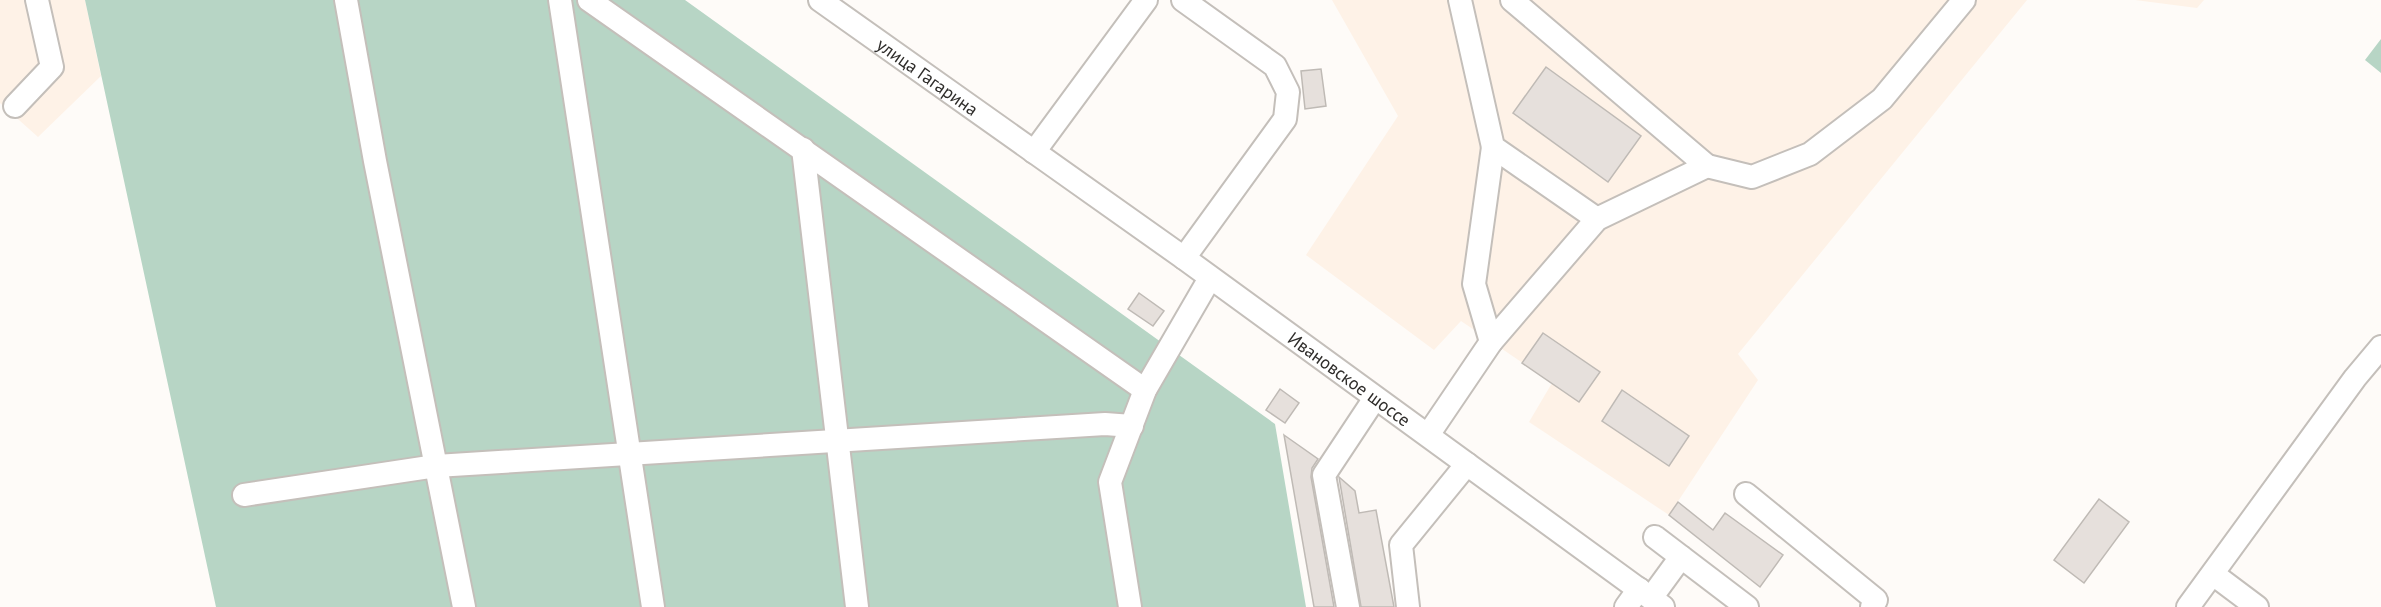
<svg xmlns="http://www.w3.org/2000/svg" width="2381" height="607" font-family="'PT Sans',sans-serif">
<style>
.built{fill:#fef2e7}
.green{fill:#b7d5c5}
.building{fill:#e6e0dc;stroke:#bfbab5;stroke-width:1.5}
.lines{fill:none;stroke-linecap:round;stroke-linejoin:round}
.minor-casing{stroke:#c4bfba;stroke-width:26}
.minor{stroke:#fff;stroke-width:22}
.labels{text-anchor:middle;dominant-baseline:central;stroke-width:5;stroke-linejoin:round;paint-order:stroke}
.street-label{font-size:18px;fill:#2f2d2b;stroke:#fff}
</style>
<rect width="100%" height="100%" fill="#fefbf8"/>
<path class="built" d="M0 0H85L101 76 38 137 0 103Z
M1332 0H2027L1738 354 1758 380 1669 515 1529 422 1552 383 1461 321 1434 350 1306 255 1398 116Z
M2135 0H2204L2197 8Z"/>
<path class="green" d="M85 0H685L1275 424 1306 607H216Z
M2381 39V73L2365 60Z"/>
<path class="building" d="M1546 67 1641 136 1608 182 1513 113Z
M1321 69 1326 106 1305 109 1301 71Z
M1139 293 1164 311 1153 326 1128 309Z
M1543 333 1600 372 1579 402 1522 363Z
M1280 389 1299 403 1285 423 1266 410Z
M1622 390 1689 436 1669 466 1602 421Z
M1284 435 1318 459 1312 468 1311 477 1334 607H1314Z
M1339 477 1355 491 1359 513 1376 510 1394 607H1361Z
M2099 499 2129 522 2084 583 2054 560Z
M1678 502 1713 530 1725 513 1783 555 1760 587 1669 515Z"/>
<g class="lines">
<defs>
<g id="minor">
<path d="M346 0 375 161 464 607"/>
<path d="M560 0 653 607"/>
<path d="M589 0 1145 390"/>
<path id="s1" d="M820 0 1184 258 1663 607"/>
<path d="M1183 0 1275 66 1288 92 1285 119 1184 258"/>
<path d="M1460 0 1493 147 1597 219"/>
<path d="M15 106 52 67 37 0"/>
<path d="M803 149 857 607"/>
<path d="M1034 152 1146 0"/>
<path d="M1707 166 1752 177 1810 154 1882 99 1964 0"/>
<path d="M1491 342 1474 284 1493 147"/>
<path d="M1428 435 1491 342 1597 219 1707 166 1512 0"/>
<path d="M1746 494 1876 600 1872 607"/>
<path d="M244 495 436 466 1105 424 1132 426"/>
<path d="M1655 537 1747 607"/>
<path d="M2213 574 2257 607"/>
<path d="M1651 598 1681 557"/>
<path d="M1130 607 1110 482 1145 390 1210 278"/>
<path d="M1348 607 1324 475 1375 398"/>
<path d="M1408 607 1401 545 1467 464"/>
<path d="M1626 607 1639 589"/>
<path d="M2188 607 2355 378 2381 347"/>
</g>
</defs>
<use href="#minor" class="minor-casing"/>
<use href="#minor" class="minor"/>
</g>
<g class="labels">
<g class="street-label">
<text stroke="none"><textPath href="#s1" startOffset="132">улица Гагарина</textPath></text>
<text stroke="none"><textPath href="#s1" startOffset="651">Ивановское шоссе</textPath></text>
</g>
</g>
</svg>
